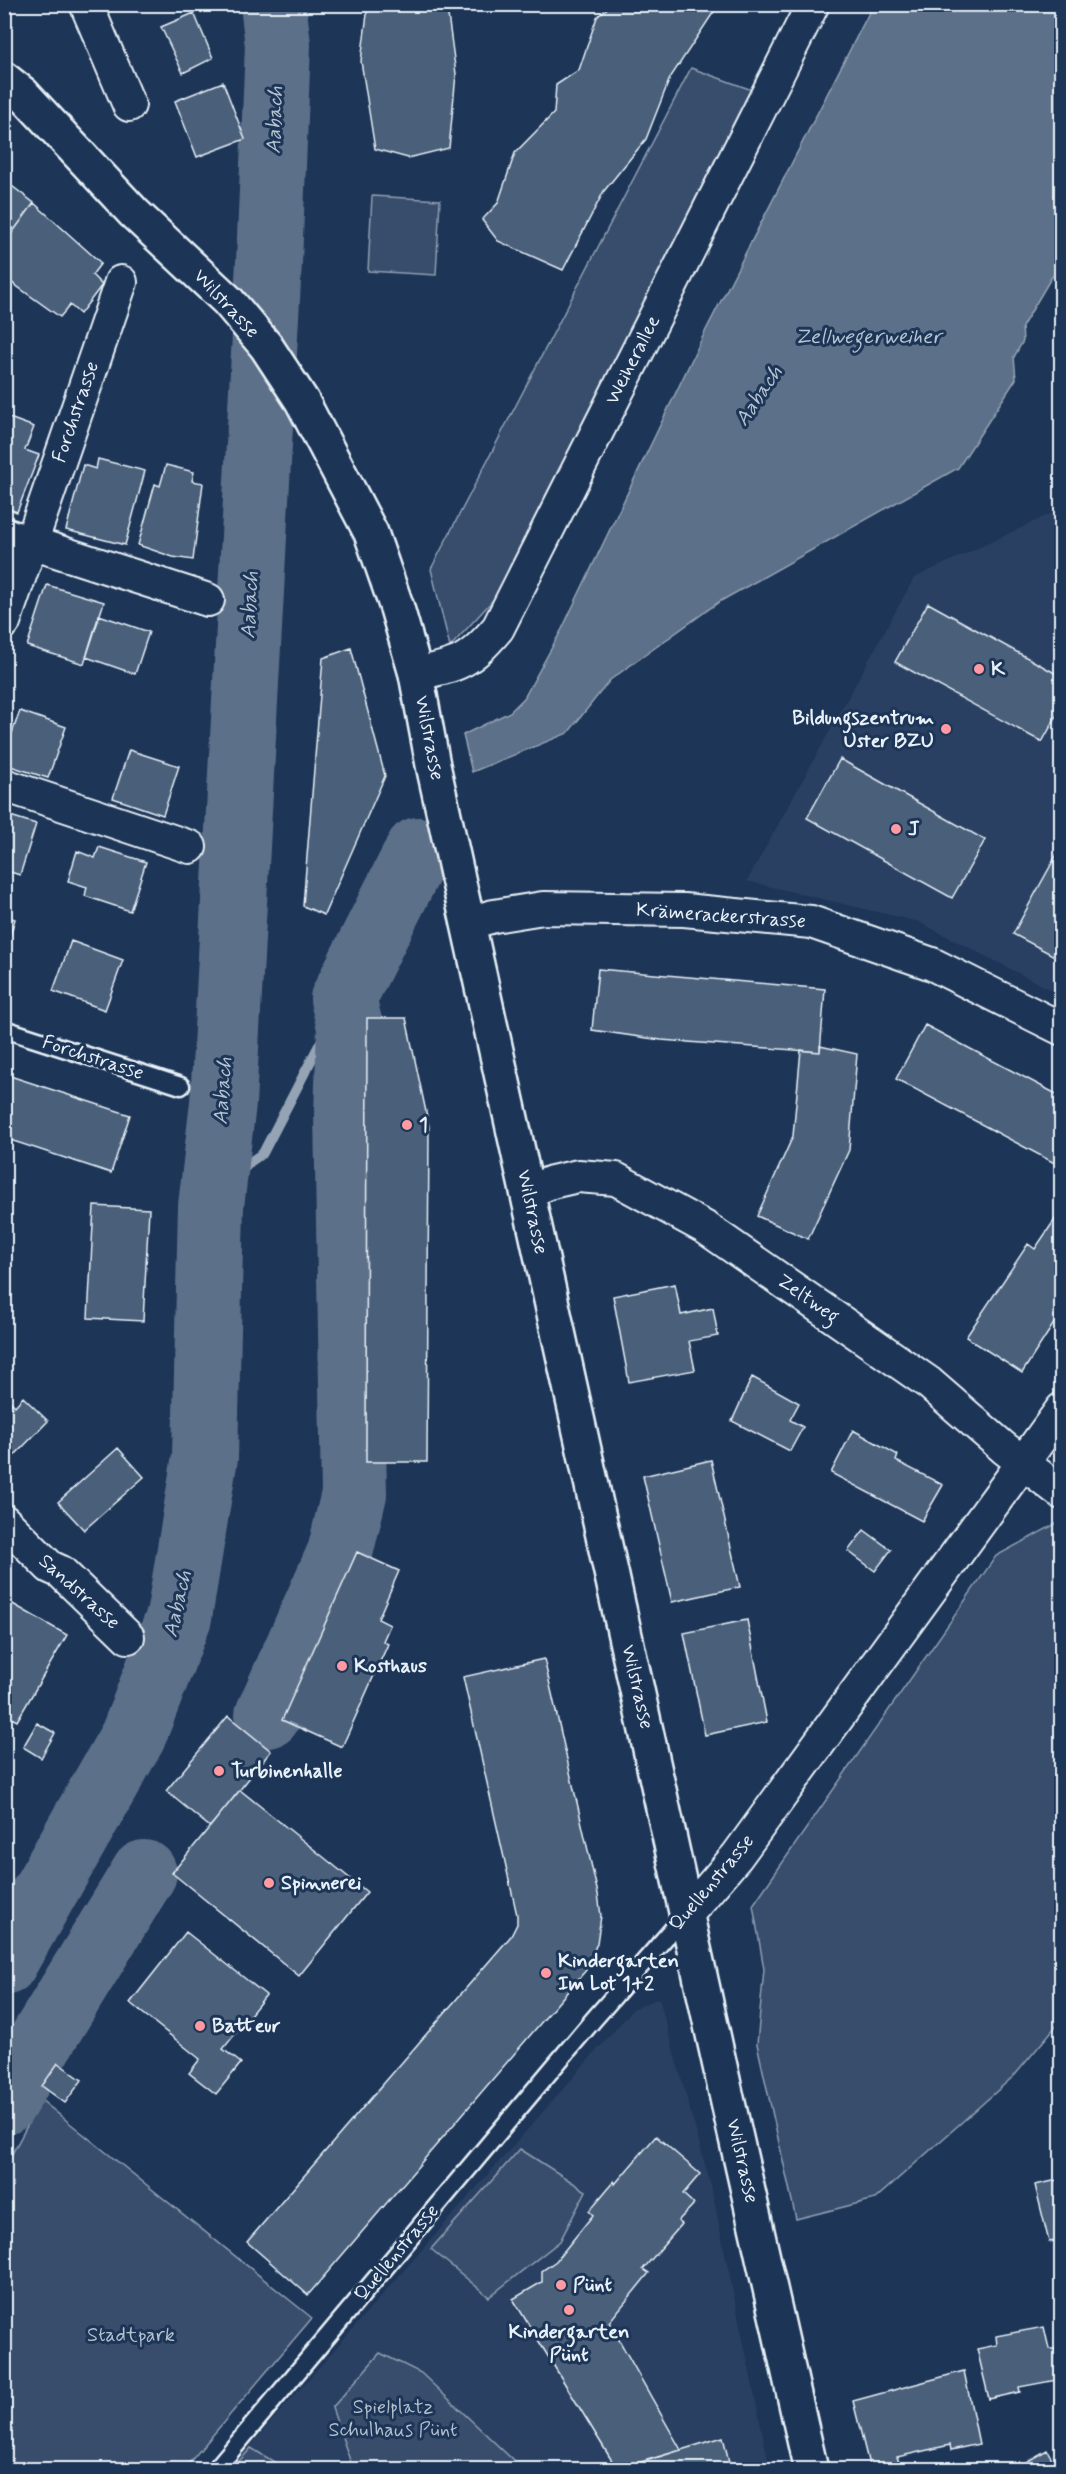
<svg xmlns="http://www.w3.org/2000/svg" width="1066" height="2474" font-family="Mynerve,sans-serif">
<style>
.built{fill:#2a4162}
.green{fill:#374d6c;stroke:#909fb2;stroke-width:1.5}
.water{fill:#5d7089;stroke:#95a4b5;stroke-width:1.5}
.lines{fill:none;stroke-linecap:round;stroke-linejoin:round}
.stream{stroke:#95a4b5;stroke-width:10}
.river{stroke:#5d7089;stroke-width:66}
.building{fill:#495e7a;stroke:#e8f1f8;stroke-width:1.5}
.service-casing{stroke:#e8f1f8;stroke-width:21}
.minor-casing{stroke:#e8f1f8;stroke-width:36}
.tertiary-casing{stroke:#e8f1f8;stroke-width:38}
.service{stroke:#1d3557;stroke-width:16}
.minor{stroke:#1d3557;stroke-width:32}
.tertiary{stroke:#1d3557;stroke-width:33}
.poi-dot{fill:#ff9aa2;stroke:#1d3557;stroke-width:2}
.labels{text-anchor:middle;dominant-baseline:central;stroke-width:6;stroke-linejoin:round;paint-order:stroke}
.street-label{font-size:20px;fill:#e8f1f8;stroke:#1d3557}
.poi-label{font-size:20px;font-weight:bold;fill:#e8f1f8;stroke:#1d3557;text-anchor:start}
.park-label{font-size:20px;fill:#b3c0ce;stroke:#1d3557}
.water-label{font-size:21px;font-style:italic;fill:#b7c4d1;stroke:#1d3557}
</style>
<rect width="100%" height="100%" fill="#1d3557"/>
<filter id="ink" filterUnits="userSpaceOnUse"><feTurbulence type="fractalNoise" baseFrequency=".0167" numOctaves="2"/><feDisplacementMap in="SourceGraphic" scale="12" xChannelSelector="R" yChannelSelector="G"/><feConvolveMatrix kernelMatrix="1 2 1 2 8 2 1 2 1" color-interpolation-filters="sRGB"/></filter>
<g filter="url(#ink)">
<path class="built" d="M1061 509V995L919 922 747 881 914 578Z
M659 1998 711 2186 770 2469 229 2470 634 2008Z"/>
<path class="green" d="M691 68 752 90 495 598 450 647 431 569Z
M372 196 440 200 436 275 368 271Z
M1061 1521V2020L1015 2075 875 2199 796 2219 757 2044 764 1969 753 1905 996 1556Z
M41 2100 312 2318 184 2469H5V2167Z
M520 2149 586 2191 560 2241 489 2297 431 2249Z
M380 2353 421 2373 513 2460 510 2469H353L332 2408Z
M251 2448 286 2469H232Z"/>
<path class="water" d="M873 5H1061V267L1051 278 1022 327 1023 341 1014 357 1016 379 958 468 719 602 610 680 568 733 472 772 463 735 510 712 524 698 562 629 706 330Z"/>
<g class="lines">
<path class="stream" d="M211 1206 250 1162 263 1153 343 999"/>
<path class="river" d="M268 1715 340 1553 354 1494 347 1114 350 1026 343 999 418 850
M4 1963 133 1736 179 1617 205 1457 211 1206 223 1103 269 262 278 45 273 4
M4 2102 144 1873"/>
</g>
<path class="building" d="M365 4H448V15L456 74 449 148 408 158 375 149 361 61 367 14Z
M612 4H719L670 78 646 139 604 191 563 270 498 241 482 220 498 203 515 153 554 113 556 85 579 70 597 17Z
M194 13 213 58 183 73 161 27Z
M223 82 245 139 197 157 175 101Z
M4 180 34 203 4 244Z
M34 203 101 263 92 275 102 285 80 314 70 305 60 317 4 277V244Z
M4 416 34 427 25 450 39 455 17 512 4 507Z
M98 459 145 471 125 545 66 530 83 465 96 469Z
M166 465 194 472 192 481 203 483 193 560 173 557 138 545 155 484 160 486Z
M47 585 104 602 84 664 27 646Z
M928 603 1062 677V706L1042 742 895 662Z
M99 615 149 632 135 674 86 657Z
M351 648 385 776 324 915 303 906 323 658Z
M20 711 66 727 48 778 4 764V755Z
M129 750 179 766 163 815 113 798Z
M840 759 985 840 952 898 807 818Z
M4 814 36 824 20 875 4 870Z
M1062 845V960L1013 934Z
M99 847 146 862 130 911 85 896 87 887 68 881 77 851 95 858Z
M4 916 15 919 4 956Z
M71 941 123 960 105 1010 53 991Z
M598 969 825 989 820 1052 661 1040 592 1030Z
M367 1018H406L429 1126 427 1462H366Z
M925 1025 1062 1097V1167L896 1079Z
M820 1046 857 1054 849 1150 808 1239 757 1216 793 1136 801 1050 820 1052Z
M4 1074 130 1115 111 1173 4 1138Z
M94 1206 149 1209 143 1321 88 1318Z
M1062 1209V1311L1022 1373 966 1337 1028 1244 1035 1249Z
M675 1284 681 1315 713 1308 718 1336 689 1341 695 1370 629 1382 613 1296Z
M752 1377 799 1403 790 1420 803 1427 790 1451 732 1421Z
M4 1395 15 1406 23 1397 48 1421 10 1460 4 1455Z
M853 1430 898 1455 896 1461 943 1485 922 1521 831 1473Z
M118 1448 144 1477 84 1530 58 1502Z
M711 1460 740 1587 672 1602 643 1476Z
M864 1530 891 1550 875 1571 848 1551Z
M357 1552 399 1571 378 1619 390 1625 383 1641 388 1644 342 1747 282 1720Z
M4 1599 67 1635 17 1721 4 1714Z
M747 1620 767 1722 705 1735 684 1633Z
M544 1659 598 1894 601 1916 597 1943 586 1970 308 2295 247 2242 511 1936 517 1924V1915L463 1677Z
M228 1716 271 1751 210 1827 166 1791Z
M37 1723 55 1733 41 1758 23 1747Z
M240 1790 367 1892 299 1976 172 1873Z
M186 1932 266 1995 223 2049 241 2063 216 2094 189 2073 200 2059 130 2003Z
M58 2063 82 2080 65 2103 42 2086Z
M656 2136 700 2174 683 2194 694 2204 678 2221 682 2224 643 2269 649 2273 609 2322 681 2450 617 2469 513 2299 542 2282V2271L556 2261 593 2215 589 2211 614 2181 615 2184Z
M1062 2179V2240L1049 2242 1035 2185Z
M1044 2327 1049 2349H1056L1062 2379 1019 2387 1020 2392 989 2399 977 2349 997 2345 996 2336Z
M964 2371 979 2444 951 2450 950 2445 897 2457 899 2462 870 2469 853 2401Z
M723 2437 731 2470H617L681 2450Z
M1047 2450 1058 2470H1012Z"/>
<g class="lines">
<defs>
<path id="service" d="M4 1029 181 1086
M215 2470 594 2019 687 1913"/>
<path id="minor" d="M86 4 129 105
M4 534 208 600
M4 622 121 282
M416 674C460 665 469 662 498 628L813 4
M4 785 190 847
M468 923 494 916 543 908 684 910 811 922 932 964 1062 1029
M527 1192 552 1182 578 1176 616 1179 706 1228 929 1383 1004 1448 1062 1493
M4 1521 50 1567 61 1572 128 1637
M688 1913 737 1856 1062 1409"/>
<path id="tertiary" d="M4 79 23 94 134 213 228 301 266 346 302 401 371 533 397 608 416 674 433 765 729 2107 811 2470"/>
</defs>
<use href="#service" class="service-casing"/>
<use href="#minor" class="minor-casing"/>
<use href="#tertiary" class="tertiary-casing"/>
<use href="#service" class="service"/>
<use href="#minor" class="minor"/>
<use href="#tertiary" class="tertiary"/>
</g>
</g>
<g class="poi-dot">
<circle cx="979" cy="669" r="6"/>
<circle cx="946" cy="729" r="6"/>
<circle cx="896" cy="829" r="6"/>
<circle cx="407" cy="1125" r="6"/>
<circle cx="342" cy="1666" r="6"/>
<circle cx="219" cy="1771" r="6"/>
<circle cx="269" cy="1883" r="6"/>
<circle cx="546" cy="1973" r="6"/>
<circle cx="200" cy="2026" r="6"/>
<circle cx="561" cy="2285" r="6"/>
<circle cx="569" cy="2310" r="6"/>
</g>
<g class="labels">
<g class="street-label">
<text transform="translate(226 304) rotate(47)">Wilstrasse</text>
<text transform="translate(633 360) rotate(-63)">Weiherallee</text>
<text transform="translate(76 412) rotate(-71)">Forchstrasse</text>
<text transform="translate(429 738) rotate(79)">Wilstrasse</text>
<text transform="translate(721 916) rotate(4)">Krämerackerstrasse</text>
<text transform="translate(93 1058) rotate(18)">Forchstrasse</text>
<text transform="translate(532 1212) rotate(78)">Wilstrasse</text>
<text transform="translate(808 1299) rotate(35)">Zeltweg</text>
<text transform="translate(79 1592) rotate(42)">Sandstrasse</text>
<text transform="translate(637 1687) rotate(77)">Wilstrasse</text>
<text transform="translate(712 1883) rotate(-50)">Quellenstrasse</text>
<text transform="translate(742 2161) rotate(77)">Wilstrasse</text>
<text transform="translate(397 2253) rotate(-50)">Quellenstrasse</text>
</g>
<g class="poi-label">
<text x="991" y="669">K</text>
<text x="934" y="718" text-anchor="end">Bildungszentrum<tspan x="934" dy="23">Uster BZU</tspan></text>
<text x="908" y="829">J</text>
<text x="419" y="1125">1</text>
<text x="354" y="1666">Kosthaus</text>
<text x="231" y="1771">Turbinenhalle</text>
<text x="281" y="1883">Spinnerei</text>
<text x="558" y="1961">Kindergarten<tspan x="558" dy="23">Im Lot 1+2</tspan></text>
<text x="212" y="2026">Batteur</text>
<text x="573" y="2285">Pünt</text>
<text x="569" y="2332" text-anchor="middle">Kindergarten<tspan x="569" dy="23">Pünt</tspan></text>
</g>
<g class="park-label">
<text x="131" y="2335">Stadtpark</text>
<text x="393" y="2407">Spielplatz<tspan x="393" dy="23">Schulhaus Pünt</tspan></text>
</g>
<g class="water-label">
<text transform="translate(275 120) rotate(-88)">Aabach</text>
<text x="868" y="337">Zellwegerweiher</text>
<text transform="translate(759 396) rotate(-56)">Aabach</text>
<text transform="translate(250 605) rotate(-87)">Aabach</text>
<text transform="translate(223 1091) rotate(-86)">Aabach</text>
<text transform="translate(178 1604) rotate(-77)">Aabach</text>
</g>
</g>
<rect width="1066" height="2474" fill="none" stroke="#1d3557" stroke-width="24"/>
<rect x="12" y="12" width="1042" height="2450" fill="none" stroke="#e8f1f8" stroke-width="2" filter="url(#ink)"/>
</svg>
